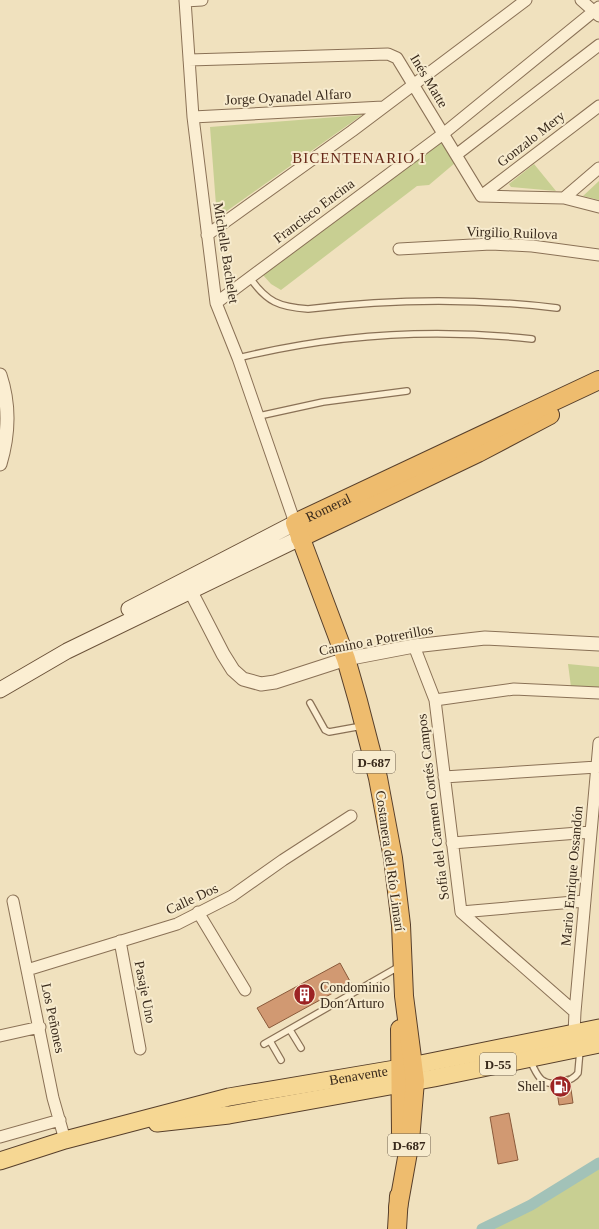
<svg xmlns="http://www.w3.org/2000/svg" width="599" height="1229" font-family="'Times New Roman',serif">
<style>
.green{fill:#c8cf92}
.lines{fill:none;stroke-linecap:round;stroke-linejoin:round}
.canal{stroke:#a2c2b8;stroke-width:11}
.building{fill:#d19972;stroke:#8a5a3b}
.service-casing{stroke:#8a7156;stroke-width:8}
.minor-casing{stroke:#8a7156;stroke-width:13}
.tertiary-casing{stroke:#8a7156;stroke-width:15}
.secondary-casing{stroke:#6b5239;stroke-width:17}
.primary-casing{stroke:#573f2b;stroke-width:19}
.trunk-casing{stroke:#573f2b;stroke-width:20}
.service{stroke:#fbeed2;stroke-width:5.5}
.minor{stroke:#fbeed2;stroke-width:11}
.tertiary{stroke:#fbeed2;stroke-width:13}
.secondary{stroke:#fbeed2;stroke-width:15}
.primary{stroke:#f6d793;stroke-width:17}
.trunk{stroke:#eebc6e;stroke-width:18}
.labels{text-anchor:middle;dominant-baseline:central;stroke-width:4;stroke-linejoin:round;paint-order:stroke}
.shield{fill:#f7ebce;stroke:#716351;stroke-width:1}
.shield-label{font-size:13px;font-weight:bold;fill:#38291b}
.street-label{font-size:14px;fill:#38291b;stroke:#f7ebce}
.poi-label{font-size:14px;fill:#38291b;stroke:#f7ebce;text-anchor:start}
.neighbourhood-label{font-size:15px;letter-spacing:1px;fill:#672818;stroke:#f7ebce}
</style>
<rect width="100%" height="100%" fill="#f0e1be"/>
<path class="green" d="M362 115 217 218 210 127Z
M440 140 455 163 429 185 417 186 281 290 271 284 263 275Z
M534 164 556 191 511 187 509 184Z
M599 181V200L583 196Z
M568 664 599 667V690L571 687Z
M599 1167V1229H489L541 1205Z"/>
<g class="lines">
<path class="canal" d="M482 1229 531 1205 599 1163"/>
</g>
<path class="building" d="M340 963 351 983 269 1028 257 1008Z
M569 1076 573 1103 559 1105 555 1078Z
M509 1113 518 1160 498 1164 490 1117Z"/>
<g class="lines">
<defs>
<path id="service" d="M250 278C267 302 279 307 308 309 391 299 474 298 557 308
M238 358C335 334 432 328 532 339
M259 416 323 402 407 391
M310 703 325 730 329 732 362 726
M290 1030 301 1048
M270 1041 281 1060
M264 1044 400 966
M530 1061C534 1067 536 1075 542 1080 551 1087 572 1082 578 1073L580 1050"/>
<path id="minor" d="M185 0 193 117 216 303 238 358 295 523
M581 0 599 16
M185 1 202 0
M189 60 388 54 397 58 481 196 564 198 599 207
M193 117 383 107
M456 155 599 45
M481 196 599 106
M564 198 599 168
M207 235 352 131 526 0
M399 249 491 244 532 246 599 255
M216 303 443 134 599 7
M414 646 435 700 461 912 575 1012
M435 700 514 689 599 693
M444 777 597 767
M452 843 591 832
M13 901 53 1098 65 1140
M198 912 245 990
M461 912 585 901
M120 941 140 1049
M27 970 177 924 232 896 283 860 351 816
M0 1036 40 1027
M576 1037 574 1033 575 1012 599 743
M0 1137 60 1120"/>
<path id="tertiary" d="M0 375C10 405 9 434 0 464
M190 590 223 654 233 670 243 679 261 684 275 682 346 659 414 646 485 638 599 644"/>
<path id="secondary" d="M129 609 295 523
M0 690 67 651 300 538"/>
<g id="primary">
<path d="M157 1123 229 1115 434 1078 599 1044"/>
<path id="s1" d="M0 1161 65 1140 229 1097 401 1068 599 1028"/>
</g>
<g id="trunk">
<path d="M300 538 478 453 550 415"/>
<path d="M400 1029 401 1133"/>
<path id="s2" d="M398 1208 410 1141 415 1081 404 996 401 925 393 858 378 778 358 701 346 659 295 523 599 380"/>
<path d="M397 1229 399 1196"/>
</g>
</defs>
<use href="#service" class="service-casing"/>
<use href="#minor" class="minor-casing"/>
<use href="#tertiary" class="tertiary-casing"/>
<use href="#secondary" class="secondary-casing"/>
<use href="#primary" class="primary-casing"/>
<use href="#trunk" class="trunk-casing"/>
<use href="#service" class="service"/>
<use href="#minor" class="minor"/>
<use href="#tertiary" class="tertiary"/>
<use href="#secondary" class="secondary"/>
<use href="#primary" class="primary"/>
<use href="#trunk" class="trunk"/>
</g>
<defs>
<symbol id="building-disc" viewBox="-11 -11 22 22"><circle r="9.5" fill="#9c2324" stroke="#f7ebce"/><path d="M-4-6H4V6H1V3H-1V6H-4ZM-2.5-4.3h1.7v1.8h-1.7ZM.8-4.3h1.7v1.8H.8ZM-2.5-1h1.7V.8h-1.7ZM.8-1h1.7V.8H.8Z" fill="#fff"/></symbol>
<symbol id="fuel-disc" viewBox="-11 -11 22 22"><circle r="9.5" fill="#9c2324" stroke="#f7ebce"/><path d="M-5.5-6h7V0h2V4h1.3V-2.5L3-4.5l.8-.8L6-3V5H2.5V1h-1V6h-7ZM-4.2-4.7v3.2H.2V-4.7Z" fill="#fff"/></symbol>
</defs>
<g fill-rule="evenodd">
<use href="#building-disc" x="292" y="982" width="25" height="25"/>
<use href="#fuel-disc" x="548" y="1074" width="25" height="25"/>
</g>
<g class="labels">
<g class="shield">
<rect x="353" y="751" width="42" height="22" rx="3"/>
<rect x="480" y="1053" width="36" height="22" rx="3"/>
<rect x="388" y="1134" width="42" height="22" rx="3"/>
</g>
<g class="shield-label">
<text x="374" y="762">D-687</text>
<text x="498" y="1064">D-55</text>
<text x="409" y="1145">D-687</text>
</g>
<g class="street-label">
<text transform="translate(429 81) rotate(59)">Inés Matte</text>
<text transform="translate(288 97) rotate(-3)">Jorge Oyanadel Alfaro</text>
<text transform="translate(531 139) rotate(-38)">Gonzalo Mery</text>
<text transform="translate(314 211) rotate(-37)">Francisco Encina</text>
<text transform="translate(512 233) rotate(2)">Virgilio Ruilova</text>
<text transform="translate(226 253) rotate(81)">Michelle Bachelet</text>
<text stroke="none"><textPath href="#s2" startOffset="739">Romeral</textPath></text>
<text transform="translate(376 640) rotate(-11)">Camino a Potrerillos</text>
<text transform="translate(433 807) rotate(-97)">Sofía del Carmen Cortés Campos</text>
<text transform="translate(390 861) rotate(82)">Costanera del Río Limarí</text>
<text transform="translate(572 876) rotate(-85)">Mario Enrique Ossandón</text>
<text transform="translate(192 899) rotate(-25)">Calle Dos</text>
<text transform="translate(145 992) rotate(79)">Pasaje Uno</text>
<text transform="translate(53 1018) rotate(78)">Los Peñones</text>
<text stroke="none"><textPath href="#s1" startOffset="369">Benavente</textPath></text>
</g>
<g class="poi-label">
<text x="320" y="987">Condominio<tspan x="320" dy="16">Don Arturo</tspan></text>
<text x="546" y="1086" text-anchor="end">Shell</text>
</g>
<g class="neighbourhood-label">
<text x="359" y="158">BICENTENARIO I</text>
</g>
</g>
</svg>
